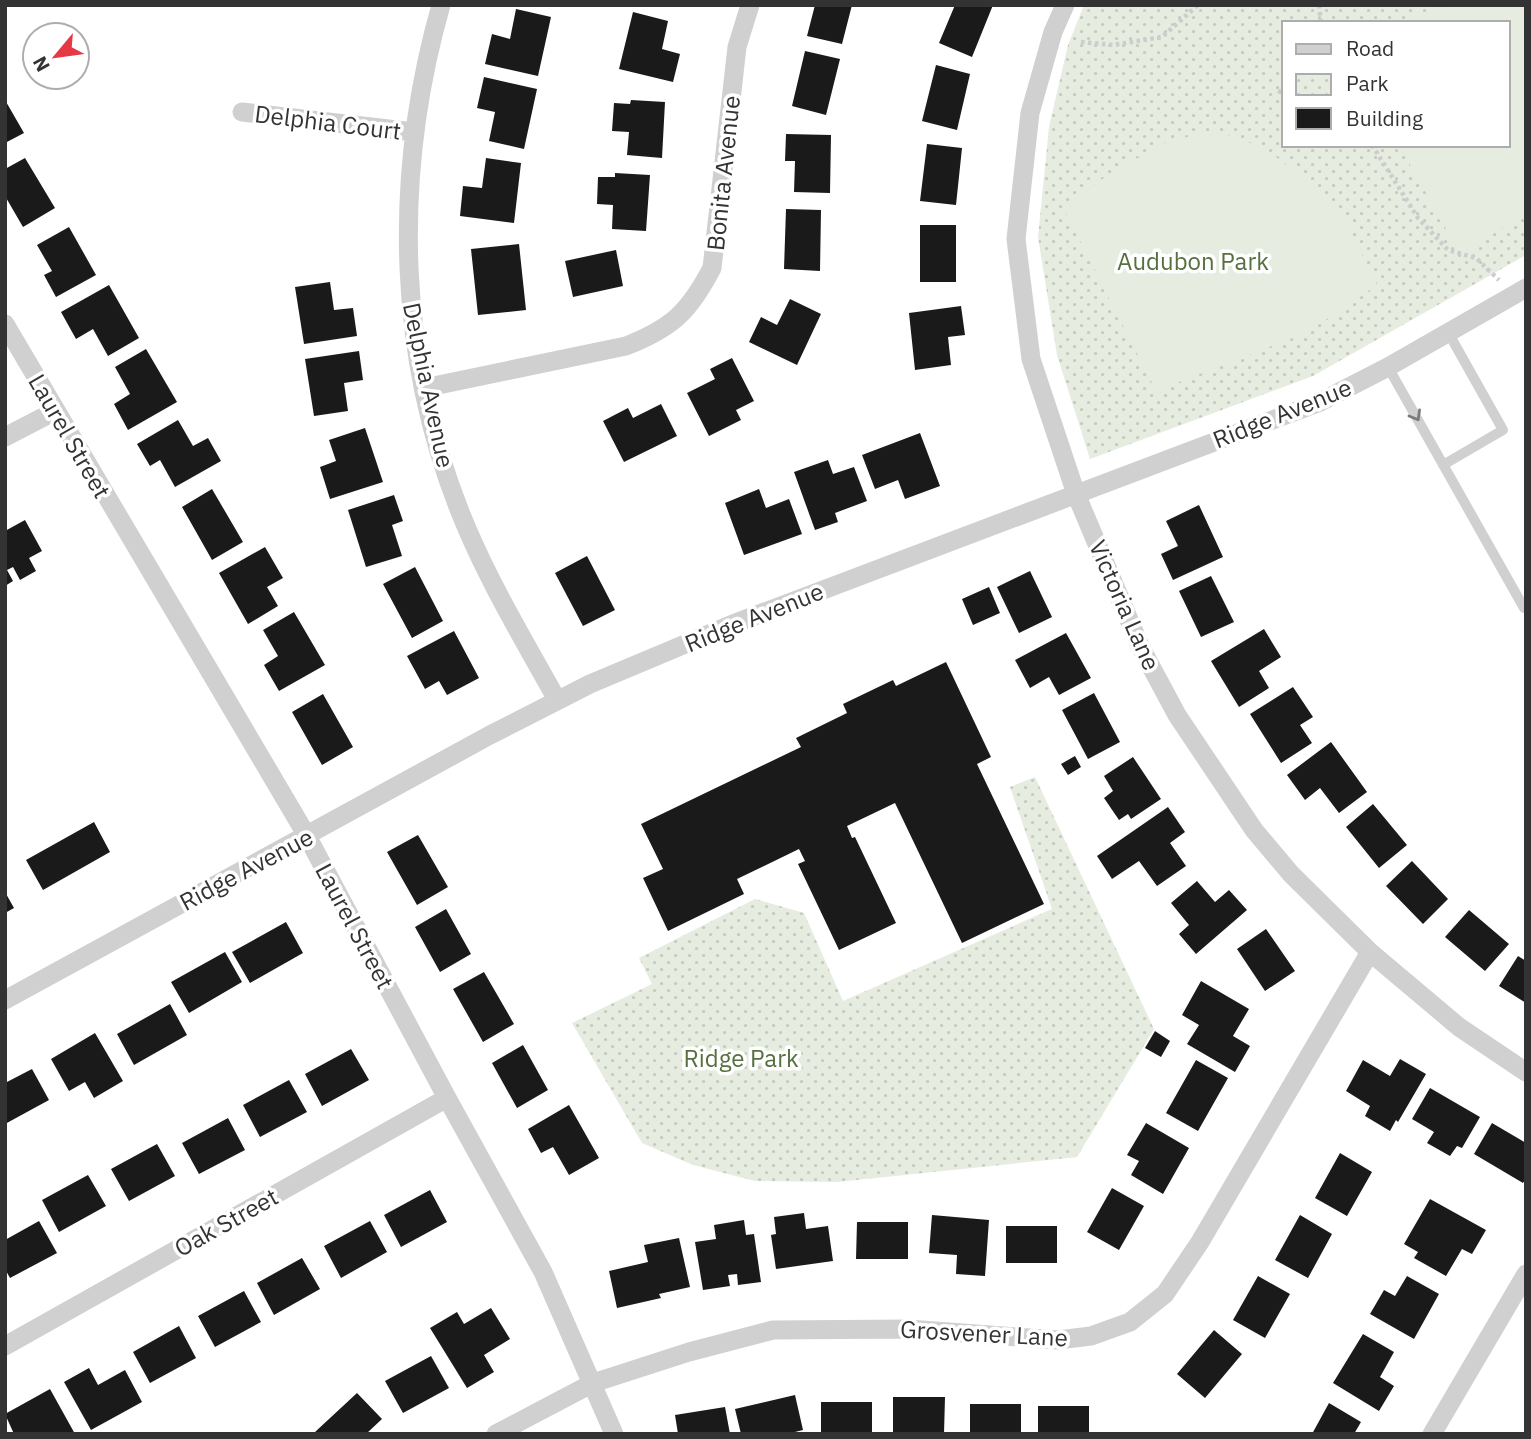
<svg xmlns="http://www.w3.org/2000/svg" width="1531" height="1439" font-family="'IBM Plex Sans',sans-serif">
<style>
.park{fill:url(#park-dots);fill-rule:evenodd}
.pitch{fill:#e6ecdf}
.building{fill:#1a1a1a}
.lines{fill:none;stroke-linecap:round;stroke-linejoin:round}
.path{stroke:#cdcdcd;stroke-width:4.5;stroke-dasharray:3.5 3.5;stroke-linecap:butt}
.service{stroke:#d0d0d0;stroke-width:10}
.minor{stroke:#d0d0d0;stroke-width:19}
.oneway{stroke:#7a7a7a}
.labels{text-anchor:middle;dominant-baseline:central;stroke-width:7;stroke-linejoin:round;paint-order:stroke}
.street-label{font-size:24px;fill:#333;stroke:#fff}
.park-label{font-size:24px;fill:#56703f;stroke:#fff}
</style>
<defs>
<pattern id="park-dots" width="8" height="8" patternUnits="userSpaceOnUse" patternTransform="scale(1.75)"><rect width="8" height="8" fill="#e6ecdf"/><path d="M2 2h.1M6 6h.1" fill="none" stroke="#c6cbc0" stroke-width="1.8" stroke-linecap="round"/></pattern>
</defs>
<rect width="100%" height="100%" fill="#fff"/>
<path class="park" d="M1084 5H1526V255L1313 376 1090 459 1057 355 1038 237 1049 127 1068 45ZM1284 23H1508V145H1284Z
M1035 777 1154 1029 1077 1157 837 1182 755 1181 693 1165 642 1143 572 1023 652 984 639 958 755 899 804 913 843 1001 1052 909 1010 787Z"/>
<path class="pitch" d="M1446 5H1526V214L1460 254 1399 145H1508V23H1408L1417 16Z
M1216 131 1264 148 1308 181 1345 219 1377 285 1308 332 1156 391 1063 207 1111 173 1168 141Z"/>
<path class="building" d="M815 5H852L842 44 807 36Z
M955 5H993L972 57 939 43Z
M516 9 551 17 538 76 485 64 492 34 510 39Z
M633 12 668 21 662 49 680 54 673 82 619 69Z
M805 51 840 59 826 115 792 106Z
M936 65 970 74 957 130 922 121Z
M484 77 537 89 524 149 489 141 495 112 477 108Z
M5 100 24 133 5 143Z
M631 100 665 102 662 158 627 155 629 132 612 131 614 103 630 104Z
M786 134 831 135 830 193 794 192 795 161H785Z
M927 144 962 148 956 205 920 201Z
M25 158 55 208 23 227 5 196V169Z
M486 158 521 163 514 223 460 216 463 186 482 188Z
M615 173 650 175 646 231 612 229 613 205 597 204 598 177H615Z
M786 209 821 210 820 271 784 269Z
M920 225H956V282H920Z
M69 227 96 275 56 297 44 275 52 271 37 245Z
M519 244 526 310 478 315 471 249Z
M616 250 623 286 573 297 565 261Z
M330 282 334 310 353 308 357 336 304 344 295 287Z
M109 285 139 338 108 356 93 329 76 339 61 312Z
M790 299 821 314 797 365 749 342 761 317 777 325Z
M961 306 965 335 948 337 951 365 915 370 909 313Z
M146 349 177 402 128 430 114 404 130 394 115 367Z
M359 351 363 380 344 383 348 411 314 416 305 359Z
M732 358 754 401 736 410 741 420 709 436 687 393 715 379 710 369Z
M661 404 677 436 624 462 603 421 628 408 633 418Z
M178 420 193 446 208 438 221 461 175 487 160 460 150 466 137 444Z
M365 428 383 482 330 499 320 467 336 461 329 440Z
M920 433 940 486 905 499 898 480 875 489 862 455Z
M828 460 833 474 854 467 867 501 835 513 838 522 815 530 794 472Z
M212 489 243 542 212 560 182 507Z
M759 489 766 508 789 499 802 534 744 555 725 503Z
M394 495 403 521 392 525 402 556 366 567 348 510Z
M1199 505 1223 557 1173 580 1161 554 1178 546 1166 521Z
M25 520 42 551 29 558 36 571 20 580 13 567 7 570 13 581 5 586V531Z
M265 547 283 578 267 587 278 606 248 624 219 573Z
M587 556 615 610 583 626 555 573Z
M415 567 443 621 412 638 383 584Z
M1030 571 1052 617 1019 633 997 587Z
M1211 576 1234 622 1201 637 1179 591Z
M989 587 1000 613 973 625 962 599Z
M294 612 325 665 279 691 264 665 278 656 263 630Z
M1264 629 1281 657 1259 671 1269 688 1239 707 1211 661Z
M454 631 479 678 447 695 439 681 425 689 407 656Z
M1066 633 1091 678 1059 695 1049 677 1030 688 1015 660Z
M946 662 991 757 977 764 1044 904 962 943 895 803 847 826 852 838 855 837 896 923 839 950 798 864 805 861 799 849 737 879 744 894 668 931 643 878 663 869 641 824 801 747 796 738 847 713 843 704 893 680 896 686Z
M1293 687 1313 717 1300 725 1312 743 1281 763 1250 714Z
M1094 693 1120 742 1088 759 1062 710Z
M323 694 353 747 322 765 292 712Z
M1331 742 1367 792 1339 813 1320 788 1305 800 1287 775Z
M1075 756 1081 767 1068 775 1061 764Z
M1133 757 1161 799 1131 819 1128 814 1119 820 1104 798 1113 791 1104 776Z
M1373 804 1407 845 1379 868 1346 827Z
M1168 807 1185 832 1170 843 1186 866 1157 886 1139 861 1112 879 1097 856Z
M94 822 110 852 43 890 26 860Z
M418 835 448 887 417 905 387 852Z
M1412 861 1448 899 1423 924 1386 886Z
M1197 881 1215 902 1229 890 1247 910 1196 954 1179 934 1189 925 1171 903Z
M5 892 14 908 5 913Z
M446 909 471 954 440 972 415 927Z
M1469 910 1509 944 1485 971 1445 937Z
M286 922 303 953 250 983 232 952Z
M1266 929 1295 971 1265 991 1237 949Z
M225 952 242 982 189 1013 171 982Z
M1518 956 1526 961V1003L1499 986Z
M484 972 514 1024 483 1042 453 989Z
M1201 981 1249 1009 1233 1036 1250 1046 1235 1072 1187 1044 1199 1025 1182 1015Z
M170 1004 187 1035 134 1065 117 1034Z
M1155 1031 1170 1041 1161 1057 1145 1048Z
M95 1033 123 1081 94 1098 85 1082 69 1091 51 1059Z
M523 1045 548 1090 517 1108 492 1063Z
M351 1049 369 1080 322 1106 305 1074Z
M1400 1059 1426 1074 1398 1122 1396 1120 1390 1131 1365 1116 1370 1106 1346 1091 1363 1060 1390 1076Z
M1196 1060 1228 1078 1198 1131 1166 1113Z
M32 1069 49 1100 5 1124V1083Z
M289 1080 307 1112 260 1137 243 1105Z
M1430 1088 1480 1117 1462 1148 1457 1146 1450 1156 1427 1143 1434 1132 1412 1119Z
M569 1105 599 1158 569 1175 553 1147 541 1153 528 1129Z
M228 1118 245 1150 199 1174 182 1143Z
M1146 1123 1189 1148 1163 1194 1131 1175 1139 1161 1127 1155Z
M1492 1123 1526 1143V1178L1523 1183 1474 1154Z
M157 1144 175 1176 129 1201 111 1169Z
M1340 1153 1372 1172 1347 1216 1315 1198Z
M88 1175 106 1206 59 1232 42 1200Z
M1112 1188 1144 1206 1119 1250 1087 1232Z
M430 1190 447 1222 401 1247 384 1215Z
M1430 1199 1486 1230 1472 1254 1462 1249 1446 1276 1414 1258 1418 1252 1404 1244Z
M804 1213 806 1229 828 1226 833 1261 776 1269 771 1235 776 1234 774 1217Z
M932 1215 989 1220 985 1276 956 1274 957 1255 929 1253Z
M1300 1215 1332 1234 1308 1278 1275 1260Z
M744 1220 746 1235 754 1234 761 1282 738 1285 737 1274 728 1275 730 1286 703 1290 695 1242 716 1239 714 1225Z
M39 1221 57 1253 10 1278 5 1269V1240Z
M370 1221 387 1252 341 1278 324 1246Z
M857 1222H908V1259H856Z
M1006 1226H1057V1263H1006Z
M679 1238 690 1287 659 1294 661 1298 617 1308 609 1271 648 1262 644 1245Z
M302 1258 320 1289 274 1315 257 1283Z
M1258 1276 1290 1294 1265 1338 1233 1320Z
M1407 1276 1439 1294 1414 1339 1370 1314 1384 1290 1395 1296Z
M244 1291 261 1322 215 1347 198 1316Z
M491 1308 510 1339 484 1355 494 1372 467 1388 430 1328 457 1312 464 1324Z
M179 1326 196 1358 150 1383 133 1352Z
M1214 1330 1242 1354 1205 1398 1177 1374Z
M1363 1334 1394 1352 1380 1377 1394 1386 1379 1411 1333 1383Z
M431 1356 449 1388 403 1413 385 1381Z
M89 1368 98 1385 125 1370 142 1402 91 1430 64 1382Z
M50 1389 75 1434H14L5 1414Z
M357 1393 382 1419 366 1434H317L315 1432Z
M795 1395 803 1430 787 1434H741L735 1409Z
M893 1397H945L944 1434 893 1433Z
M821 1402H872V1434H821Z
M1329 1403 1361 1422 1354 1434H1312Z
M970 1404H1021V1434H970Z
M1038 1406H1089V1434H1038Z
M725 1407 730 1434H678L675 1415Z"/>
<g class="lines">
<path class="path" d="M1319 5 1321 23
M1081 42 1113 45 1162 37 1198 5
M1278 91 1284 93
M1372 145 1418 218 1448 250 1476 258 1499 280"/>
<path class="service" d="M1388 367 1524 608
M1443 465 1503 430 1449 334"/>
<path class="minor" d="M441 5C392 177 396 365 468 531 493 589 526 644 557 700
M1065 5 1053 32 1030 113 1016 239 1031 359 1076 494 1140 646 1177 715 1254 830 1291 874 1370 952 1459 1027 1526 1072
M242 112 414 132
M5 324 307 836 447 1098 543 1272 614 1434
M424 388 626 346C672 328 689 312 712 268L737 47 750 5
M5 437 55 411
M5 1000 490 735 590 684 733 624 1320 402 1388 367 1526 288
M5 1346 447 1098
M496 1434 593 1383 689 1352 773 1330 908 1329 1058 1340 1091 1336 1130 1322 1165 1294 1200 1242 1370 952
M1432 1434 1526 1274"/>
</g>
<defs><path id="oneway-chevron" d="M-2-3.5L2.5 0L-2 3.5" fill="none" stroke-width="1.6" stroke-linecap="round" stroke-linejoin="round" transform="scale(1.75)"/></defs>
<use class="oneway" href="#oneway-chevron" transform="translate(1416 416) rotate(60)"/>
<g class="labels">
<g class="street-label">
<text transform="translate(328 122) rotate(7)">Delphia Court</text>
<text transform="translate(723 173) rotate(-84)">Bonita Avenue</text>
<text transform="translate(429 385) rotate(78)">Delphia Avenue</text>
<text transform="translate(1282 413) rotate(-22)">Ridge Avenue</text>
<text transform="translate(70 436) rotate(60)">Laurel Street</text>
<text transform="translate(1125 605) rotate(66)">Victoria Lane</text>
<text transform="translate(754 617) rotate(-22)">Ridge Avenue</text>
<text transform="translate(246 869) rotate(-28)">Ridge Avenue</text>
<text transform="translate(355 926) rotate(62)">Laurel Street</text>
<text transform="translate(226 1222) rotate(-29)">Oak Street</text>
<text transform="translate(984 1333) rotate(3)">Grosvener Lane</text>
</g>
<g class="park-label">
<text x="1193" y="261">Audubon Park</text>
<text x="741" y="1058">Ridge Park</text>
</g>
</g>
<rect width="1531" height="1439" fill="none" stroke="#333333" stroke-width="14"/>
<rect x="1282" y="21" width="228" height="126" fill="#ffffff" stroke="#adadad" stroke-width="2"/>
<rect x="1296" y="44" width="35" height="10" fill="#d0d0d0" stroke="#adadad" stroke-width="2"/>
<text x="1346" y="56" font-size="21" fill="#333333">Road</text>
<rect x="1296" y="74" width="35" height="21" fill="url(#park-dots)" stroke="#adadad" stroke-width="2"/>
<text x="1346" y="91" font-size="21" fill="#333333">Park</text>
<rect x="1296" y="108" width="35" height="21" fill="#1a1a1a" stroke="#adadad" stroke-width="2"/>
<text x="1346" y="126" font-size="21" fill="#333333">Building</text>
<g transform="translate(56 56) rotate(241)"><circle r="33" fill="#ffffff" stroke="#adadad" stroke-width="2"/>
<path d="M0-5L12 26L0 18L-12 26Z" fill="#e63946"/>
<text y="-10" font-size="19" font-weight="bold" text-anchor="middle" fill="#333333">N</text>
</g>
</svg>
